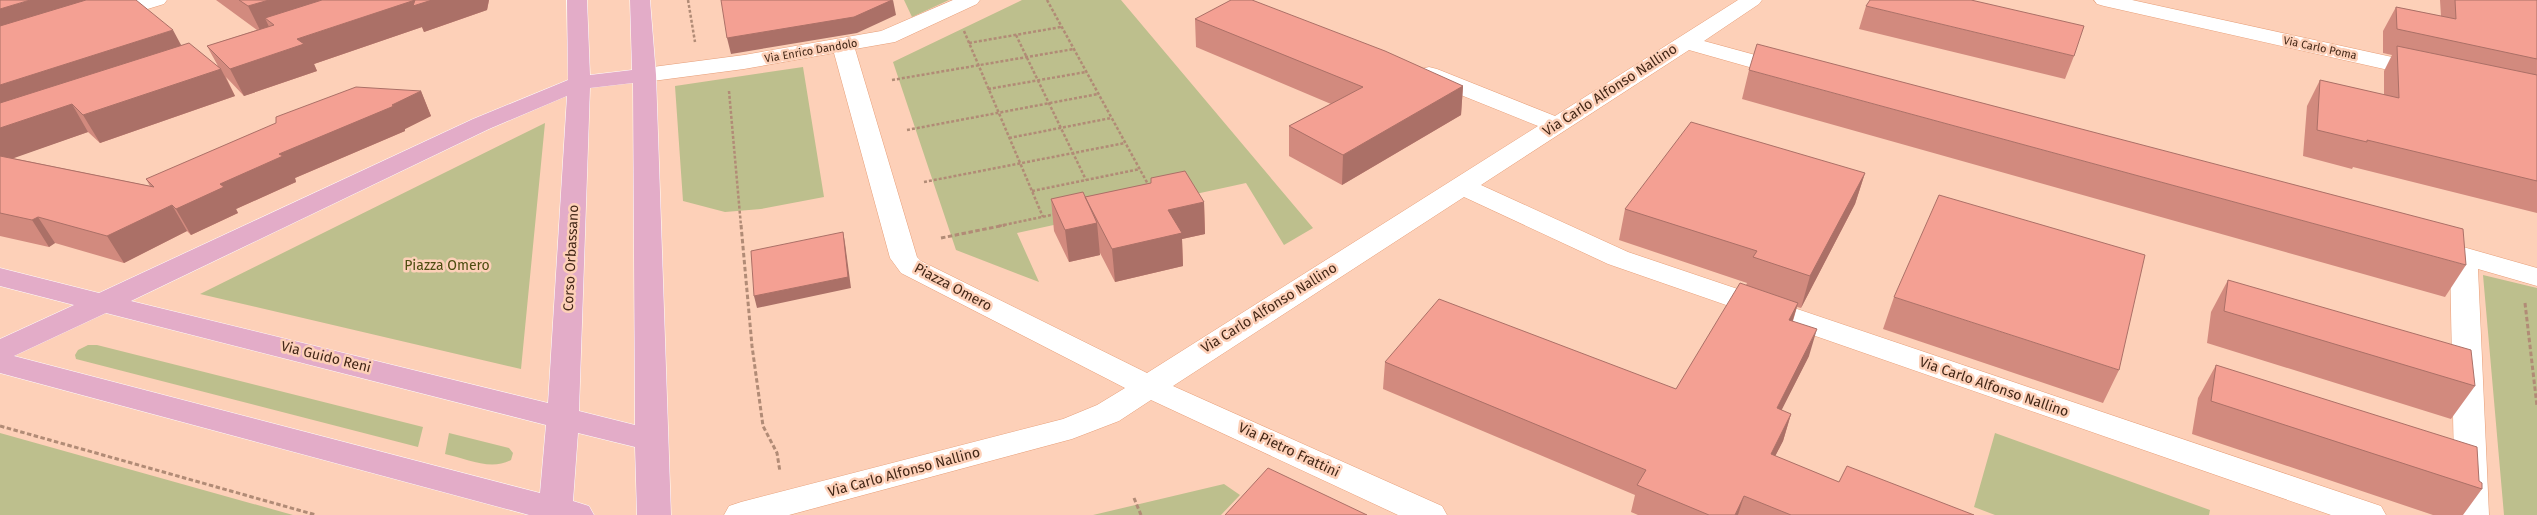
<svg xmlns="http://www.w3.org/2000/svg" width="2537" height="515" font-family="'Fira Sans',sans-serif">
<style>
.green{fill:#bdbf8d}
.lines{fill:none;stroke-linecap:round;stroke-linejoin:round}
.minor-casing{stroke:#e69e78;stroke-width:1}
.major-casing{stroke:#fff;stroke-width:1}
.path-far1{stroke:#b18b76;stroke-width:2.5;stroke-dasharray:3 2;stroke-linecap:butt}
.path{stroke:#b18b76;stroke-width:3;stroke-dasharray:4.5 2.5;stroke-linecap:butt}
.minor{fill:#fff;fill-rule:evenodd}
.major{fill:#e3acc8;fill-rule:evenodd}
.wall{fill:#d28a7e}
.shaded-wall{fill:#ab7067}
.building{fill:#f4a093;stroke:#ab7067}
.labels{text-anchor:middle;dominant-baseline:central;stroke-width:5;stroke-linejoin:round;paint-order:stroke}
.far-street-label{font-size:11px;fill:#432717;stroke:#fdd0b8}
.street-label{font-size:14px;fill:#432717;stroke:#fdd0b8}
.park-label{font-size:14px;fill:#4d4d10;stroke:#fdd0b8}
</style>
<rect width="100%" height="100%" fill="#fdd0b8"/>
<path class="green" d="M904 0H949L912 17Z
M1022 0H1121L1313 228 1284 245 1246 183 1017 233 1039 282 956 250 893 62Z
M803 67 824 197 761 209 725 212 683 201 675 86Z
M545 123 521 369 200 294Z
M2483 275 2537 288V515H2504Z
M88 345H97L423 427 418 447 76 359 75 355 78 350Z
M0 433 293 515H0Z
M449 433 509 448 513 453 511 460C491 471 467 459 445 454Z
M1995 433 2210 510 2209 515H1995L1974 507Z
M1224 484 1240 495 1221 515H1093Z"/>
<g class="lines">
<defs>
<path id="minor" d="M135 0H167L164 4 105 22 98 20 94 16 98 12Z
M953 0H980L977 4 895 42 855 49 917 257 921 261 1147 373 1538 126 1421 79 1418 74 1421 69 1429 67 1437 69 1555 116 1738 0H1762L1759 4 1704 41 1796 66 1799 71 1796 76 1788 78 1689 50 1481 185 1628 252 2381 506 2386 515H2331L1608 264 1464 197 1173 386 1442 506 1447 515H1398L1151 400 1119 421 1072 439 789 515H724L729 506 741 502 1063 419 1097 405 1125 388 901 273 890 258 834 53 744 69 645 82 637 80 634 75 637 70 645 68 744 55 881 31Z
M2094 0H2132L2424 64 2432 66 2435 71 2432 76 2424 78 2104 6 2097 4Z
M2428 237 2537 268V286L2478 269 2489 515H2455L2450 260 2418 251 2414 245 2418 239Z"/>
<path id="major" d="M567 0H587L590 75 632 70 630 0H650L656 75 671 515H637L635 447 578 433 573 501 589 506 594 515H529L0 373V339L74 305 0 286V268L99 293 473 119 568 80ZM633 83 635 425 579 411 590 88ZM567 96 548 403 131 301 489 129ZM106 313 546 425 540 493 14 356Z"/>
</defs>
<use href="#minor" class="minor-casing"/>
<use href="#major" class="major-casing"/>
<path class="path-far1" d="M688 0 695 42
M1047 0 1149 186
M964 31 1043 217
M1016 35 1086 180
M969 43 1061 27
M892 80 1074 49
M988 89 1086 72
M729 91 741 226
M907 130 1098 94
M1009 138 1111 118
M924 182 1125 143
M1032 191 1140 169
M999 226 1056 214"/>
<path class="path" d="M741 225 752 346 763 426 777 453 780 472
M941 238 1005 225
M2525 303 2537 406
M0 426 316 515
M1134 498 1141 515"/>
<use href="#minor" class="minor"/>
<use href="#major" class="major"/>
</g>
<path class="wall" d="M0 0 181 45 218 66 207 46 257 30 216 0H489L487 10 424 32 422 27 314 64 317 71 244 96 226 77 235 96 100 143 88 132 12 158 150 186 146 179 421 91 431 116 405 129V131L295 178 296 182 236 209 238 213 191 235 187 231 124 263 55 243 49 247 0 236Z
M2440 0H2537V213L2353 167 2352 169 2303 156 2307 106 2320 80 2384 95V71L2392 55 2383 53V31L2396 7 2441 16Z
M1866 6 2074 56 2065 79 1859 29Z
M1195 19 1463 86 1461 115 1342 185 1289 156V126L1331 104 1196 47Z
M1749 70 2466 265 2445 297 1742 99Z
M1865 173 1855 204 1801 308 1797 307 1793 321 1809 356 1781 410 1791 414 1783 441 1775 456 1839 482 1974 515H1638L1631 512 1635 495 1383 389 1385 362 1676 389 1746 285 1747 283 1619 240 1625 209Z
M1151 183 1204 202 1205 234 1182 239 1183 266 1115 282 1099 251 1100 255 1069 262 1054 231 1051 199 1085 197Z
M2228 280 2475 386 2451 419 2207 343 2211 312Z
M1894 297 2119 370 2103 403 1883 329Z
M2216 365 2479 481 2482 489 2463 515H2433L2192 434 2198 398Z"/>
<path class="shaded-wall" d="M30 0H121L0 40V9Z
M269 0H359L274 25 265 18 270 29 261 32 248 6Z
M415 0H489L487 10 424 32 422 27 314 64 317 71 244 96 230 69 297 39Z
M893 0 896 15 857 33 731 54 727 38Z
M173 30 187 56 0 118V85Z
M221 69 235 96 100 143 83 115Z
M1463 86 1461 115 1342 185 1343 155Z
M421 91 431 116 405 129V131L295 178 296 182 236 209 238 213 191 235 176 209 220 184 279 154 392 105Z
M72 104 88 132 0 163V128Z
M1865 173 1855 204 1801 308 1810 276Z
M1204 202 1205 234 1182 239 1183 266 1115 282 1112 249 1168 210Z
M172 205 187 231 124 263 107 236Z
M38 217 55 243 49 247 32 220Z
M1097 223 1100 255 1069 262 1065 230Z
M843 232 845 243 851 288 757 308 754 296Z
M1798 303 1790 329 1789 320Z
M1817 329 1809 356 1769 435 1777 408Z
M1791 414 1783 441 1762 482 1771 454Z
M1744 496 1738 515H1735Z"/>
<path class="building" d="M0 0H30L0 9Z
M86 0H136L173 30 0 85V26Z
M239 0H269L248 6Z
M322 0H432L413 6 415 0 297 39 304 44 230 69 207 46 274 25 265 18Z
M721 0H892L854 17 727 38Z
M1231 0H1252L1385 51 1463 86 1343 155 1289 126 1363 87 1195 19Z
M1870 0H1971L2084 26 2074 56 1866 6Z
M2455 0H2537V59L2397 29 2396 7 2456 19Z
M189 43 221 69 83 115 72 104 0 128V103Z
M1757 44 2463 229 2466 265 1749 70Z
M2397 46 2537 75V181L2367 140V142L2317 130 2320 80 2399 98Z
M356 87 421 91 392 105 394 106 279 154 283 156 220 184 224 187 176 209 172 205 107 236 38 217 32 220 0 213V156L154 187 146 179 276 123V117Z
M1691 122 1865 173 1810 276 1753 257 1757 251 1625 209Z
M1185 171 1204 202 1168 210 1182 233 1112 249 1085 197 1151 183V178Z
M1083 192 1097 223 1065 230 1051 199Z
M1939 195 2145 255 2119 370 1894 297Z
M843 232 848 277 754 296 751 251Z
M2228 280 2471 350 2475 386 2224 311Z
M1740 283 1798 303 1789 320 1817 329 1777 408 1791 414 1771 454 1839 482 1847 466 1974 515H1791L1744 496 1735 515H1709L1637 485 1646 470 1385 362 1439 299 1676 389Z
M2216 365 2477 447 2479 481 2482 483V489L2211 401Z
M1268 468 1367 515H1225Z"/>
<g class="labels">
<g class="far-street-label">
<text transform="translate(2320 48) rotate(12)">Via Carlo Poma</text>
<text transform="translate(811 51) rotate(-10)">Via Enrico Dandolo</text>
</g>
<g class="street-label">
<text transform="translate(1610 90) rotate(-33)">Via Carlo Alfonso Nallino</text>
<text transform="translate(571 258) rotate(-87)">Corso Orbassano</text>
<text transform="translate(953 287) rotate(28)">Piazza Omero</text>
<text transform="translate(1269 308) rotate(-32)">Via Carlo Alfonso Nallino</text>
<text transform="translate(326 357) rotate(14)">Via Guido Reni</text>
<text transform="translate(1994 387) rotate(19)">Via Carlo Alfonso Nallino</text>
<text transform="translate(1289 450) rotate(25)">Via Pietro Frattini</text>
<text transform="translate(904 472) rotate(-15)">Via Carlo Alfonso Nallino</text>
</g>
<g class="park-label">
<text x="447" y="265">Piazza Omero</text>
</g>
</g>
</svg>
